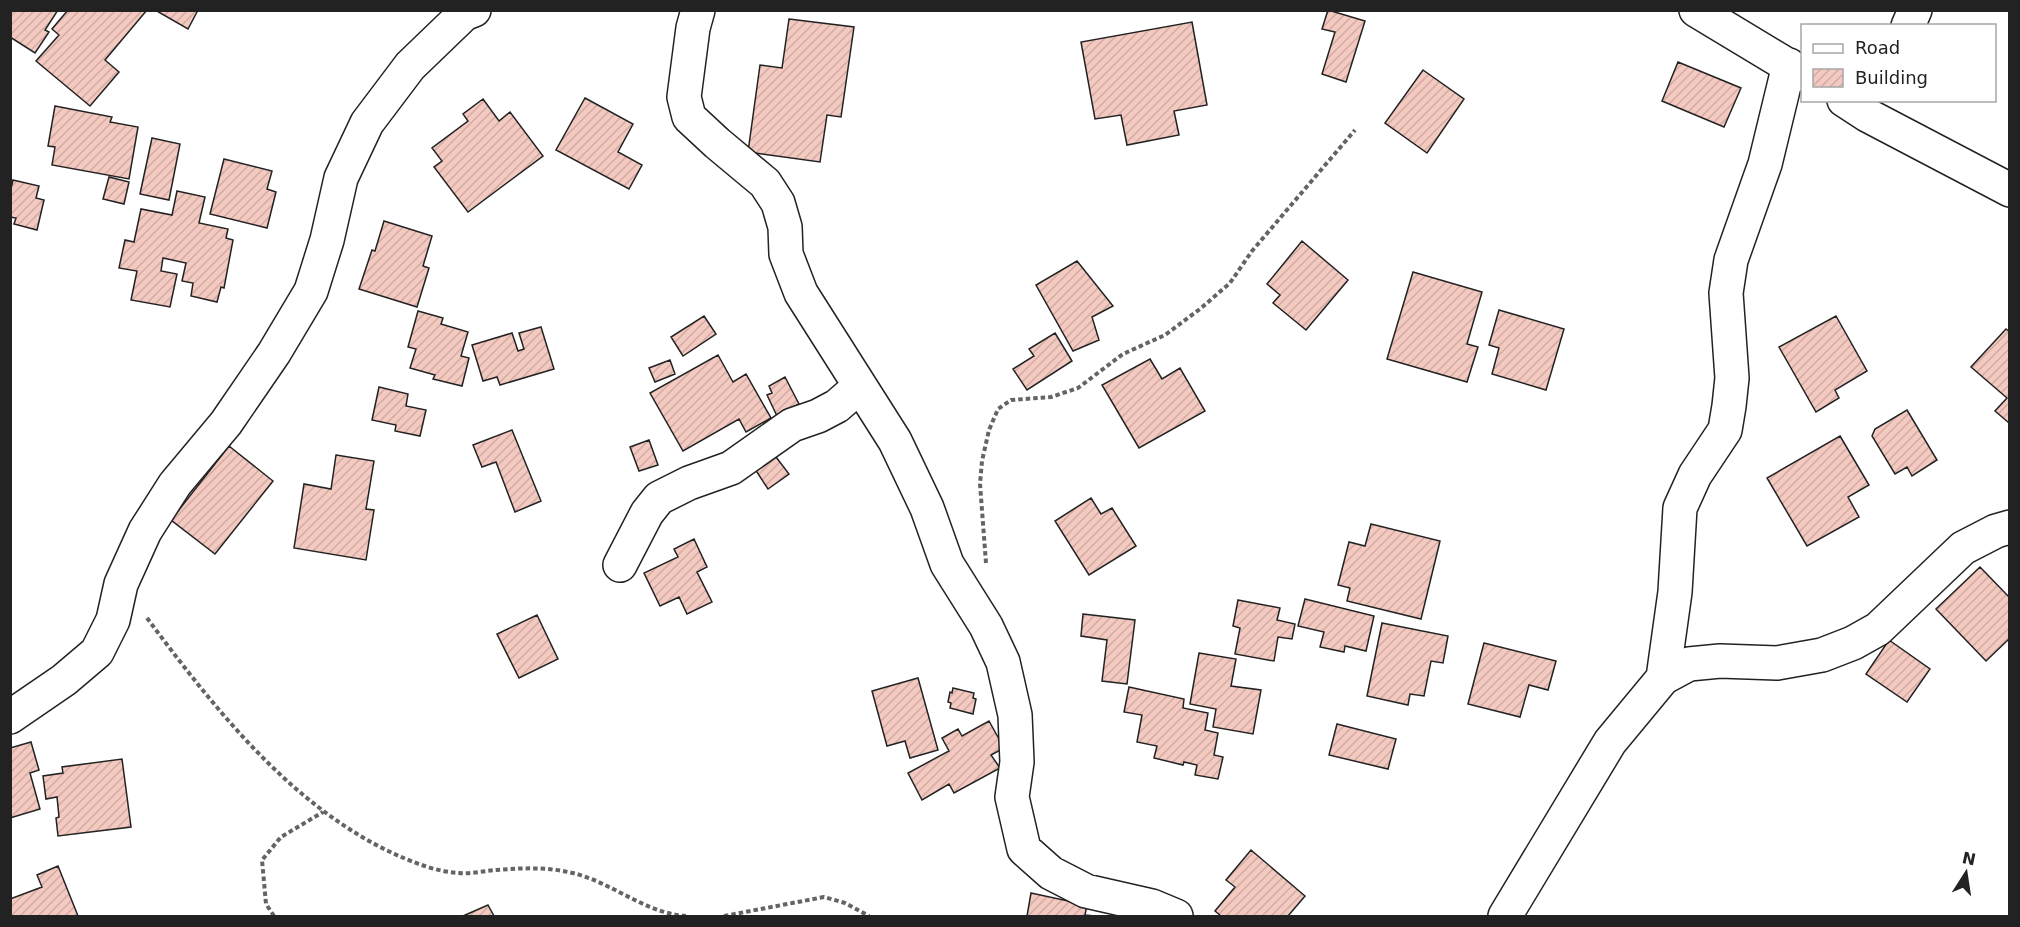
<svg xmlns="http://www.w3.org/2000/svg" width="2020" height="927" font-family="'DejaVu Sans',sans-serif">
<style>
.building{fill:url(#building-hatch);stroke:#222;stroke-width:1.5}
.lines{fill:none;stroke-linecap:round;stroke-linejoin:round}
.minor-casing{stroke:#222;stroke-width:36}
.path{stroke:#646464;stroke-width:4;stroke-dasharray:4.5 3;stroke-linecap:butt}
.minor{stroke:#fff;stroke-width:33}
</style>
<defs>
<pattern id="building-hatch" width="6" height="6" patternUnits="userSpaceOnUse" patternTransform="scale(1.5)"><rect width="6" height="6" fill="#f3c9c0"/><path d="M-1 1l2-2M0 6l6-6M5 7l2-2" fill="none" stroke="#d0aca5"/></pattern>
</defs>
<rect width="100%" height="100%" fill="#fff"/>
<path class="building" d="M10 10H58L45 30 49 32 35 53 10 37Z
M68 10H147L105 60 119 72 90 106 36 61 59 35 52 29Z
M155 10H198L188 29Z
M1328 10 1365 21 1346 82 1322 74 1335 32 1322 29Z
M789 19 854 27 841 117 827 115 820 162 748 152 760 65 782 68Z
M1192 22 1207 105 1174 111 1179 135 1127 145 1121 115 1095 119 1081 42Z
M1678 62 1741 88 1724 127 1662 101Z
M1423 70 1464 99 1427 153 1385 123Z
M585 98 633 124 618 152 642 165 629 189 556 150Z
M483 99 499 121 510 112 543 156 468 212 434 167 442 161 432 148 468 121 463 114Z
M55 106 112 117 110 122 138 127 129 179 52 165 55 147 48 146Z
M152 138 180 144 169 200 140 194Z
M224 159 272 171 267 189 276 192 267 228 210 214Z
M109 177 129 182 124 204 103 199Z
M13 180 39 186 36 198 44 200 37 230 14 224 16 218 10 217V193Z
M177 191 205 197 199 223 228 229 226 238 233 240 224 288 221 287 217 302 191 296 193 283 182 281 186 263 163 258 161 271 177 274 170 307 131 300 137 271 119 268 125 240 134 242 141 209 172 215Z
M384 221 432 236 423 266 429 268 417 307 359 289 372 250 375 251Z
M1302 241 1348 280 1306 330 1273 303 1280 295 1267 284Z
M1077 261 1113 306 1092 317 1099 340 1073 351 1036 285Z
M1413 272 1482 292 1467 344 1478 347 1467 382 1387 359Z
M1499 310 1564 329 1546 390 1492 374 1499 348 1489 345Z
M418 311 443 318 441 324 468 332 461 356 469 358 462 386 433 379 435 375 410 368 416 349 408 347Z
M704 316 716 334 683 356 671 337Z
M1836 316 1867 371 1835 390 1839 398 1816 412 1779 347Z
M541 327 554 369 500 385 497 377 483 381 472 345 512 333 518 351 524 349 519 333Z
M2006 329 2010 332 2009 423 1995 411 2007 398 1971 367Z
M1055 333 1072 361 1027 390 1013 369 1034 356 1029 349Z
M718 355 733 382 746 374 771 418 746 432 739 419 683 451 650 393Z
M1150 359 1162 379 1180 368 1205 411 1139 448 1102 385Z
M670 360 675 374 655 382 649 368Z
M785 377 799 404 777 416 767 395 772 393 769 386Z
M379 387 408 394 406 406 426 410 420 436 395 431 396 425 372 420Z
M1907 410 1937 460 1912 476 1907 467 1895 474 1872 436 1875 429Z
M512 430 541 501 515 512 496 462 482 467 473 445Z
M1840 436 1869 485 1848 497 1859 517 1807 546 1767 478Z
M649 440 658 465 639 471 630 447Z
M229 446 273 481 215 554 171 520Z
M773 453 789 474 768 489 753 466Z
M336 455 374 461 366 509 374 510 366 560 294 548 304 484 331 489Z
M1091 498 1101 514 1112 508 1136 546 1089 575 1055 521Z
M1371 524 1440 541 1421 619 1347 601 1350 588 1338 585 1349 542 1365 546Z
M694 539 707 567 697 572 712 602 687 614 679 597 660 606 644 573 678 557 674 549Z
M1980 567 2010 598V638L1986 661 1936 609Z
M1305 599 1374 616 1366 651 1345 646 1344 652 1320 647 1324 632 1298 626Z
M1238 600 1280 608 1277 620 1295 624 1292 639 1278 637 1274 661 1235 654 1240 628 1233 626Z
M1083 614 1135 620 1127 684 1102 681 1107 640 1081 636Z
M537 615 558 659 519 678 497 634Z
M1382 623 1448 636 1443 663 1431 661 1424 696 1410 694 1408 705 1367 696Z
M1889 640 1930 669 1907 702 1866 674Z
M1484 643 1556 661 1548 690 1529 685 1520 717 1468 704Z
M1199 653 1236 659 1231 686 1261 690 1253 734 1213 727 1216 709 1190 704Z
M918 678 938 750 910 758 905 741 887 746 872 691Z
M1129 687 1184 699 1183 708 1208 713 1205 730 1218 733 1214 755 1223 757 1218 779 1195 775 1197 765 1184 762 1183 765 1154 758 1157 746 1137 742 1142 715 1124 712Z
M953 688 974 693 973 698 976 699 973 714 950 708 951 703 948 702 950 692 952 693Z
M989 721 1004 748 991 755 1000 768 954 793 949 784 922 800 908 773 949 751 942 738 958 729 962 736Z
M1337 724 1396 739 1388 769 1329 755Z
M31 742 39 770 30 773 40 809 10 818V748Z
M122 759 131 827 58 836 56 818 59 817 57 797 46 799 43 776 63 773 62 767Z
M1251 850 1305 896 1288 916H1221L1215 911 1235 887 1226 880Z
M58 866 78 916H10V899L42 887 37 875Z
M1031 893 1087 905 1085 915 1095 916H1027Z
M488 905 494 916H463Z"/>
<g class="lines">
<defs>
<path id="minor" d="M698 10 693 28 684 97 689 117 717 143 765 183 778 203 785 227 786 254 801 293 895 441 927 508 947 564 986 626 1003 662 1015 715 1017 762 1012 797 1024 849 1051 873 1086 891 1152 906 1176 916
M1696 10 1802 74
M1908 26 1915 10
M1844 100 1867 115 2010 190
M620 565 647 513 659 498 689 483 731 468 792 425 818 416 837 406 860 386
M1663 678 1675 592 1680 508 1695 475 1725 430 1729 406 1732 378 1726 293 1731 260 1765 164 1789 65
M10 717 64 680 97 652 113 620 121 584 145 531 175 484 226 423 274 353 311 291 327 240 341 178 367 123 410 66 464 14 474 10
M1505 916 1610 742 1663 678 1689 664 1720 661 1777 663 1822 655 1853 643 1878 629 1963 548 1996 531 2010 527"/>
</defs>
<use href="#minor" class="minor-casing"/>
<path class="path" d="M986 563 980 484 982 461 989 430 998 409 1011 400 1051 397 1078 388 1123 354 1165 335 1200 309 1230 283 1252 251 1355 130
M147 618C215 709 293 809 399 856 417 864 439 872 459 873 471 874 484 871 496 870 520 868 545 867 568 872 610 880 643 913 686 916
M274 916 266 904 262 860 281 837 323 812
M724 916 824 897 845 903 869 916"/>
<use href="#minor" class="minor"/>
</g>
<rect width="2020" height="927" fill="none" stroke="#222222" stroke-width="24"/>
<rect x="1801" y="24" width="195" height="78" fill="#ffffff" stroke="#a7a7a7" stroke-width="1.5"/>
<rect x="1813" y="44" width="30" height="9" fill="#ffffff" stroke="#a7a7a7" stroke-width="1.5"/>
<text x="1855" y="54" font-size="18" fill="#222222">Road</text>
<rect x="1813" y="69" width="30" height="18" fill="url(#building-hatch)" stroke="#a7a7a7" stroke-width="1.5"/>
<text x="1855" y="84" font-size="18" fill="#222222">Building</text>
<g transform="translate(1966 873) rotate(12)" stroke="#ffffff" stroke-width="4.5" paint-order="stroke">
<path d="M0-4.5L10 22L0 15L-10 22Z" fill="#222222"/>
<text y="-9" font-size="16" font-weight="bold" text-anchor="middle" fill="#222222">N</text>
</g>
</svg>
